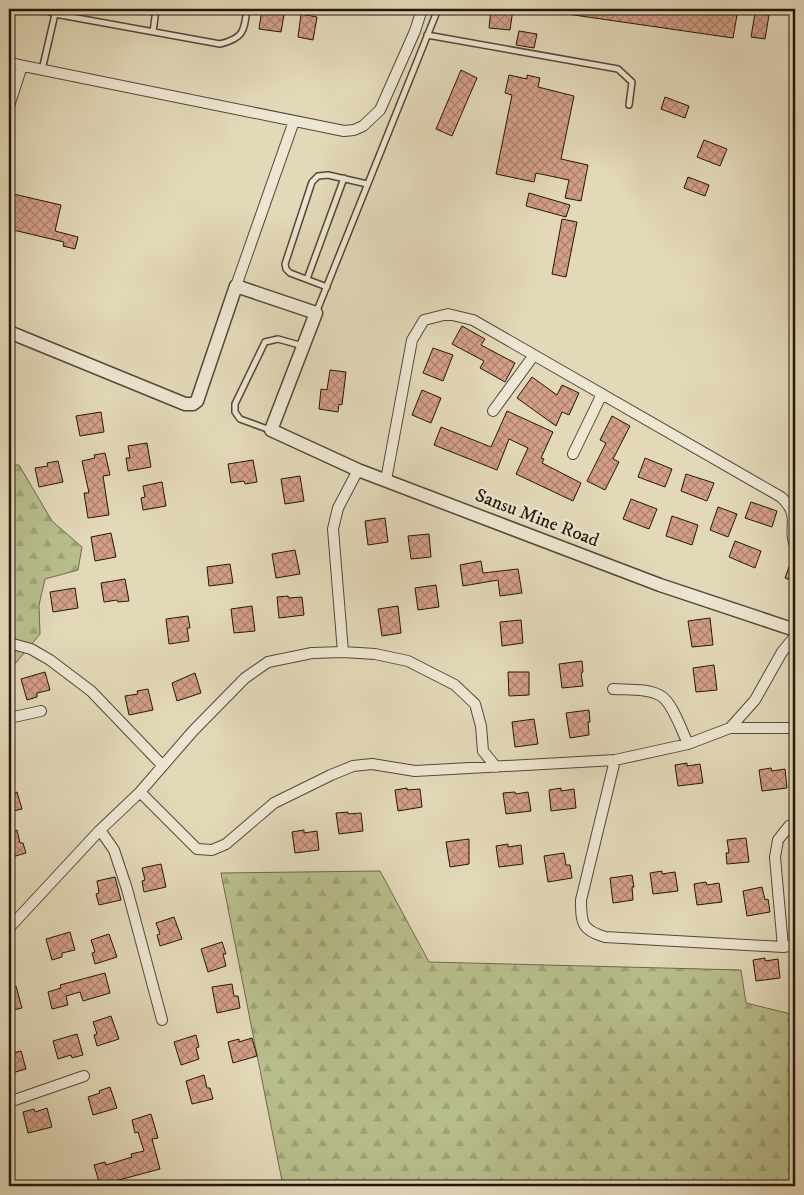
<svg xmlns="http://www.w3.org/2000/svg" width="804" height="1195" font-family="'IM FELL DW Pica',serif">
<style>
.forest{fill:url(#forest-firs);stroke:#6e6a4c}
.building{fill:url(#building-cross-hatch);stroke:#23170b}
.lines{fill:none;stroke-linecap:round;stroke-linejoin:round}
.service-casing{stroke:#534836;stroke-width:8}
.minor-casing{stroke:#534836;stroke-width:12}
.tertiary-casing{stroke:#534836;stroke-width:15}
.service{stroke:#ede6d2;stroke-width:5}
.minor{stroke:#ede6d2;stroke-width:10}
.tertiary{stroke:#ede6d2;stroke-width:12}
.labels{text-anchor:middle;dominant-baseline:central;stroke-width:5;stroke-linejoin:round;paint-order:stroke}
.street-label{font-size:19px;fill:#23170b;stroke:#ede6d2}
</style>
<defs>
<pattern id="forest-firs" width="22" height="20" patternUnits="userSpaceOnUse" patternTransform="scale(1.25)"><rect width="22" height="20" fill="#b8be8c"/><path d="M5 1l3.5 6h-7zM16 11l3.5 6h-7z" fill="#9ea377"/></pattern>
<pattern id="building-cross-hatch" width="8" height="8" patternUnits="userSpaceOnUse" patternTransform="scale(1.25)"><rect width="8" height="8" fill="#d49f88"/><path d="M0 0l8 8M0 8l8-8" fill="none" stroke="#ac816d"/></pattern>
</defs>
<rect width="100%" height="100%" fill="#e3d9b9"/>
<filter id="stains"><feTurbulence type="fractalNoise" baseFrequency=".004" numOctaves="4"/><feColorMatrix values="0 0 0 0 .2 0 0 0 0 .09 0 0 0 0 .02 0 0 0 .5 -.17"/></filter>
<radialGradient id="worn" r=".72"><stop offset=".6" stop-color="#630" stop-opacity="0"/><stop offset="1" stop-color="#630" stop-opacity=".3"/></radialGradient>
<path class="forest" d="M9 465H19L52 521 82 547 78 570 45 579 39 605 40 634 9 671Z
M380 871 429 962 741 970 746 1003 795 1015V1186H283L221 873Z"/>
<path class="building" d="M262 9H285L281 32 259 29Z
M491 9H513L510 30 489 28Z
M568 9H738L733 38 567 14Z
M755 13 769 15 765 39 751 37Z
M301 14 317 17 313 40 298 37Z
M519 31 537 34 534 48 516 45Z
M461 70 477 78 452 136 436 129Z
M509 75 527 79V75L540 78 538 87 574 96 561 159 588 165 581 201 565 198 569 180 536 173 534 182 496 174 512 95 505 93Z
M665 97 689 106 685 118 661 109Z
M704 140 727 149 720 166 697 157Z
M688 177 709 185 705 196 684 188Z
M9 193 61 205 55 231 78 237 75 249 63 246 64 242 9 229Z
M529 193 570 205 566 217 526 206Z
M562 219 577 222 566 277 552 274Z
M462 326 485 339 481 345 515 363 505 382 480 368 484 361 452 344Z
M433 348 453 355 443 381 423 373Z
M330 370 346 372 342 405 339 404 338 412 319 409 321 389 327 390Z
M532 377 557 395 562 385 579 393 569 415 562 412 556 426 517 398Z
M422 390 441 398 431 423 412 415Z
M507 411 553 432 541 458 544 459 542 463 581 483 573 501 516 474 528 448 509 439 497 470 434 445 441 427 491 447Z
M101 412 104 432 80 436 76 416Z
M612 416 630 426 613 459 619 462 605 490 587 481 606 443 600 440Z
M147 443 151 467 128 471 126 458H130L128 446Z
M105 453 110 475 103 476 109 515 88 518 84 493H89L82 461 95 458 94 455Z
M645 458 672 469 665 487 638 477Z
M253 460 257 482 245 484 244 481 231 483 228 464Z
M58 461 63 482 39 487 35 468 48 466 47 463Z
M686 474 714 483 707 501 681 491Z
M300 476 304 501 285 504 281 479Z
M162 482 166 506 143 510 141 498 145 497 143 486Z
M631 499 657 509 649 529 623 519Z
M751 502 777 511 772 527 745 518Z
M718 507 737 514 728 537 710 530Z
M672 516 698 525 692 545 666 536Z
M385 518 388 542 368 545 365 521Z
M111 533 116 557 95 561 91 537Z
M429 534 431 557 411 559 408 536Z
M735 541 761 551 755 568 729 557Z
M295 550 300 574 276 578 272 554Z
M794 553H795V582L785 578Z
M481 561 483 573 518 569 522 593 500 596 498 580 463 586 460 565Z
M230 564 233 583 209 586 207 567Z
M125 579 129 601 118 602 117 600 104 602 101 583Z
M436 585 439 607 418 610 415 588Z
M75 588 78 608 53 612 50 592Z
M288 596 289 598 302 597 304 615 279 618 277 597Z
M252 606 255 631 234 633 231 609Z
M398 606 401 633 382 636 378 609Z
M188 616 190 628H187L189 641 169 644 166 619Z
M710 618 713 645 692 647 688 621Z
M521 620 523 643 502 646 500 622Z
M582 661 583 672 581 673 583 686 562 688 559 664Z
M714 665 717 690 696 692 693 668Z
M45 672 50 690 37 693V697L27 700 21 679Z
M508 672H529V695L509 696Z
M195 673 201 693 177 701 172 683Z
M148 689 153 710 129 715 125 696 138 694 137 691Z
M589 710 590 722H588L589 735 570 738 566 713Z
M534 719 538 744 515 747 512 722Z
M687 763V766L700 764 703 783 678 786 675 765Z
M771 768 772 771 785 769 787 788 762 791 759 770Z
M407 788V790L420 789 422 807 398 811 395 790Z
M561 788V791L574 789 576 808 551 811 549 790Z
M17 792 22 809 9 812V795Z
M515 792 516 794 528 792 531 811 506 814 503 793Z
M348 812V814L361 813 363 831 339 834 336 813Z
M17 830 20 843H23L26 853 9 858V833Z
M304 830V833L317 831 319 850 295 853 292 832Z
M746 838 749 862 727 864 726 853H729L727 840Z
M469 839V864L450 867 446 842Z
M508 844V847L521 845 523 864 499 867 496 846Z
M564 853 566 865H570L572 878 548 882 544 856Z
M161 864 166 887 144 892 142 881 145 880 142 868Z
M662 871V874L675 872 678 891 653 894 650 873Z
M632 875 634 887H632L633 900 613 903 610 878Z
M115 877 121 900 99 905 96 894 99 893 97 881Z
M706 882 707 885 719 883 722 902 697 905 694 884Z
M762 887 765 900 768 899 770 912 747 916 743 891Z
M174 917 182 939 160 946 157 935 160 934 156 923Z
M70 932 75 950 62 953V957L52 960 46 939Z
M109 934 117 957 95 964 92 953 95 952 91 940Z
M222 942 226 954H223L226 966 208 972 201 949Z
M765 958V961L778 959 780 978 756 981 753 960Z
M105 973 110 993 83 1001 80 992 66 996 68 1005 52 1009 48 992 61 988 60 985Z
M232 984 234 996H238L240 1008 217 1013 212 987Z
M16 986 22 1008 9 1011V988Z
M111 1016 119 1039 97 1046 94 1035 97 1034 93 1022Z
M77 1034 83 1055 72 1058 71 1055 58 1059 53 1041Z
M196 1035 199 1047 196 1048 199 1059 181 1065 174 1042Z
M252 1038 257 1056 233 1063 228 1042 239 1039V1042Z
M21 1051 26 1069 9 1074V1054Z
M204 1075 207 1088H210L213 1099 192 1104 186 1081Z
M110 1087 117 1108 93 1115 88 1097 100 1093 99 1091Z
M47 1108 52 1127 28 1133 23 1112 34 1109 35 1112Z
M151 1114 158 1138 152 1139 160 1169 100 1185 94 1165 105 1162 106 1165 132 1157 131 1154 144 1151 138 1132 135 1133 132 1120Z"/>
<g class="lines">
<defs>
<path id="service" d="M42 9 55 14 220 44C244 38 244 31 247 9
M153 32 156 9
M427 35 618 69 632 82 629 105
M42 70 55 14
M307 279 344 178
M327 287 290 273 286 269 285 264 312 182 318 176 328 175 367 184
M316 313 438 9
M270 430 240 419 235 412V404L265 342 278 339 303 346"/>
<path id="minor" d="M9 63 344 131 354 130 363 126 380 110 415 31 422 9
M9 106 22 66
M236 286 294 121
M493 411 534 355
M573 454 602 394
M386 480 412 340 424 320 448 314 473 320 781 497C802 516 787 528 795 545
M9 643 31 649 50 660 91 691 162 765
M343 652 333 529 338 508 358 470
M613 689C628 690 648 688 661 696 672 702 682 731 688 744
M9 718 41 711
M730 728H795
M615 760 581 900C581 924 582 930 605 937L783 947 775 857 778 840 789 826 795 825
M140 792 197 849 212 850 226 844 274 803 331 775 353 766 372 764 415 771 615 760 688 744 730 728 755 700 782 652 795 636
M100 830 114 850 127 889 162 1020
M9 928 100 830 140 792 193 731 245 678 268 662 312 653 343 652 375 654 408 661 455 685 475 704 481 726 483 751 496 767
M783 947 795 945
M9 1102 84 1076"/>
<path id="tertiary" d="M9 332 185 404H193L197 401 236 286 316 313 271 430 358 470 660 585 795 630"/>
</defs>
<use href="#service" class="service-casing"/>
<use href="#minor" class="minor-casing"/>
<use href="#tertiary" class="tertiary-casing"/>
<use href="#service" class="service"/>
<use href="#minor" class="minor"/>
<use href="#tertiary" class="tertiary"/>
</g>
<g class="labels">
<g class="street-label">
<text transform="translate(537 518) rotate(21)">Sansu Mine Road</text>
</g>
</g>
<rect width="804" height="1195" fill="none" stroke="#e3d9b9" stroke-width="30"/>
<rect x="10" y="10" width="784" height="1175" fill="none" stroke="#23170b" stroke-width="2.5"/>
<rect x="15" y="15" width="774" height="1165" fill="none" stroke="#23170b"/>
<rect width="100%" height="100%" filter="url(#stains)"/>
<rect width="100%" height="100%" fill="url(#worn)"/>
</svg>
